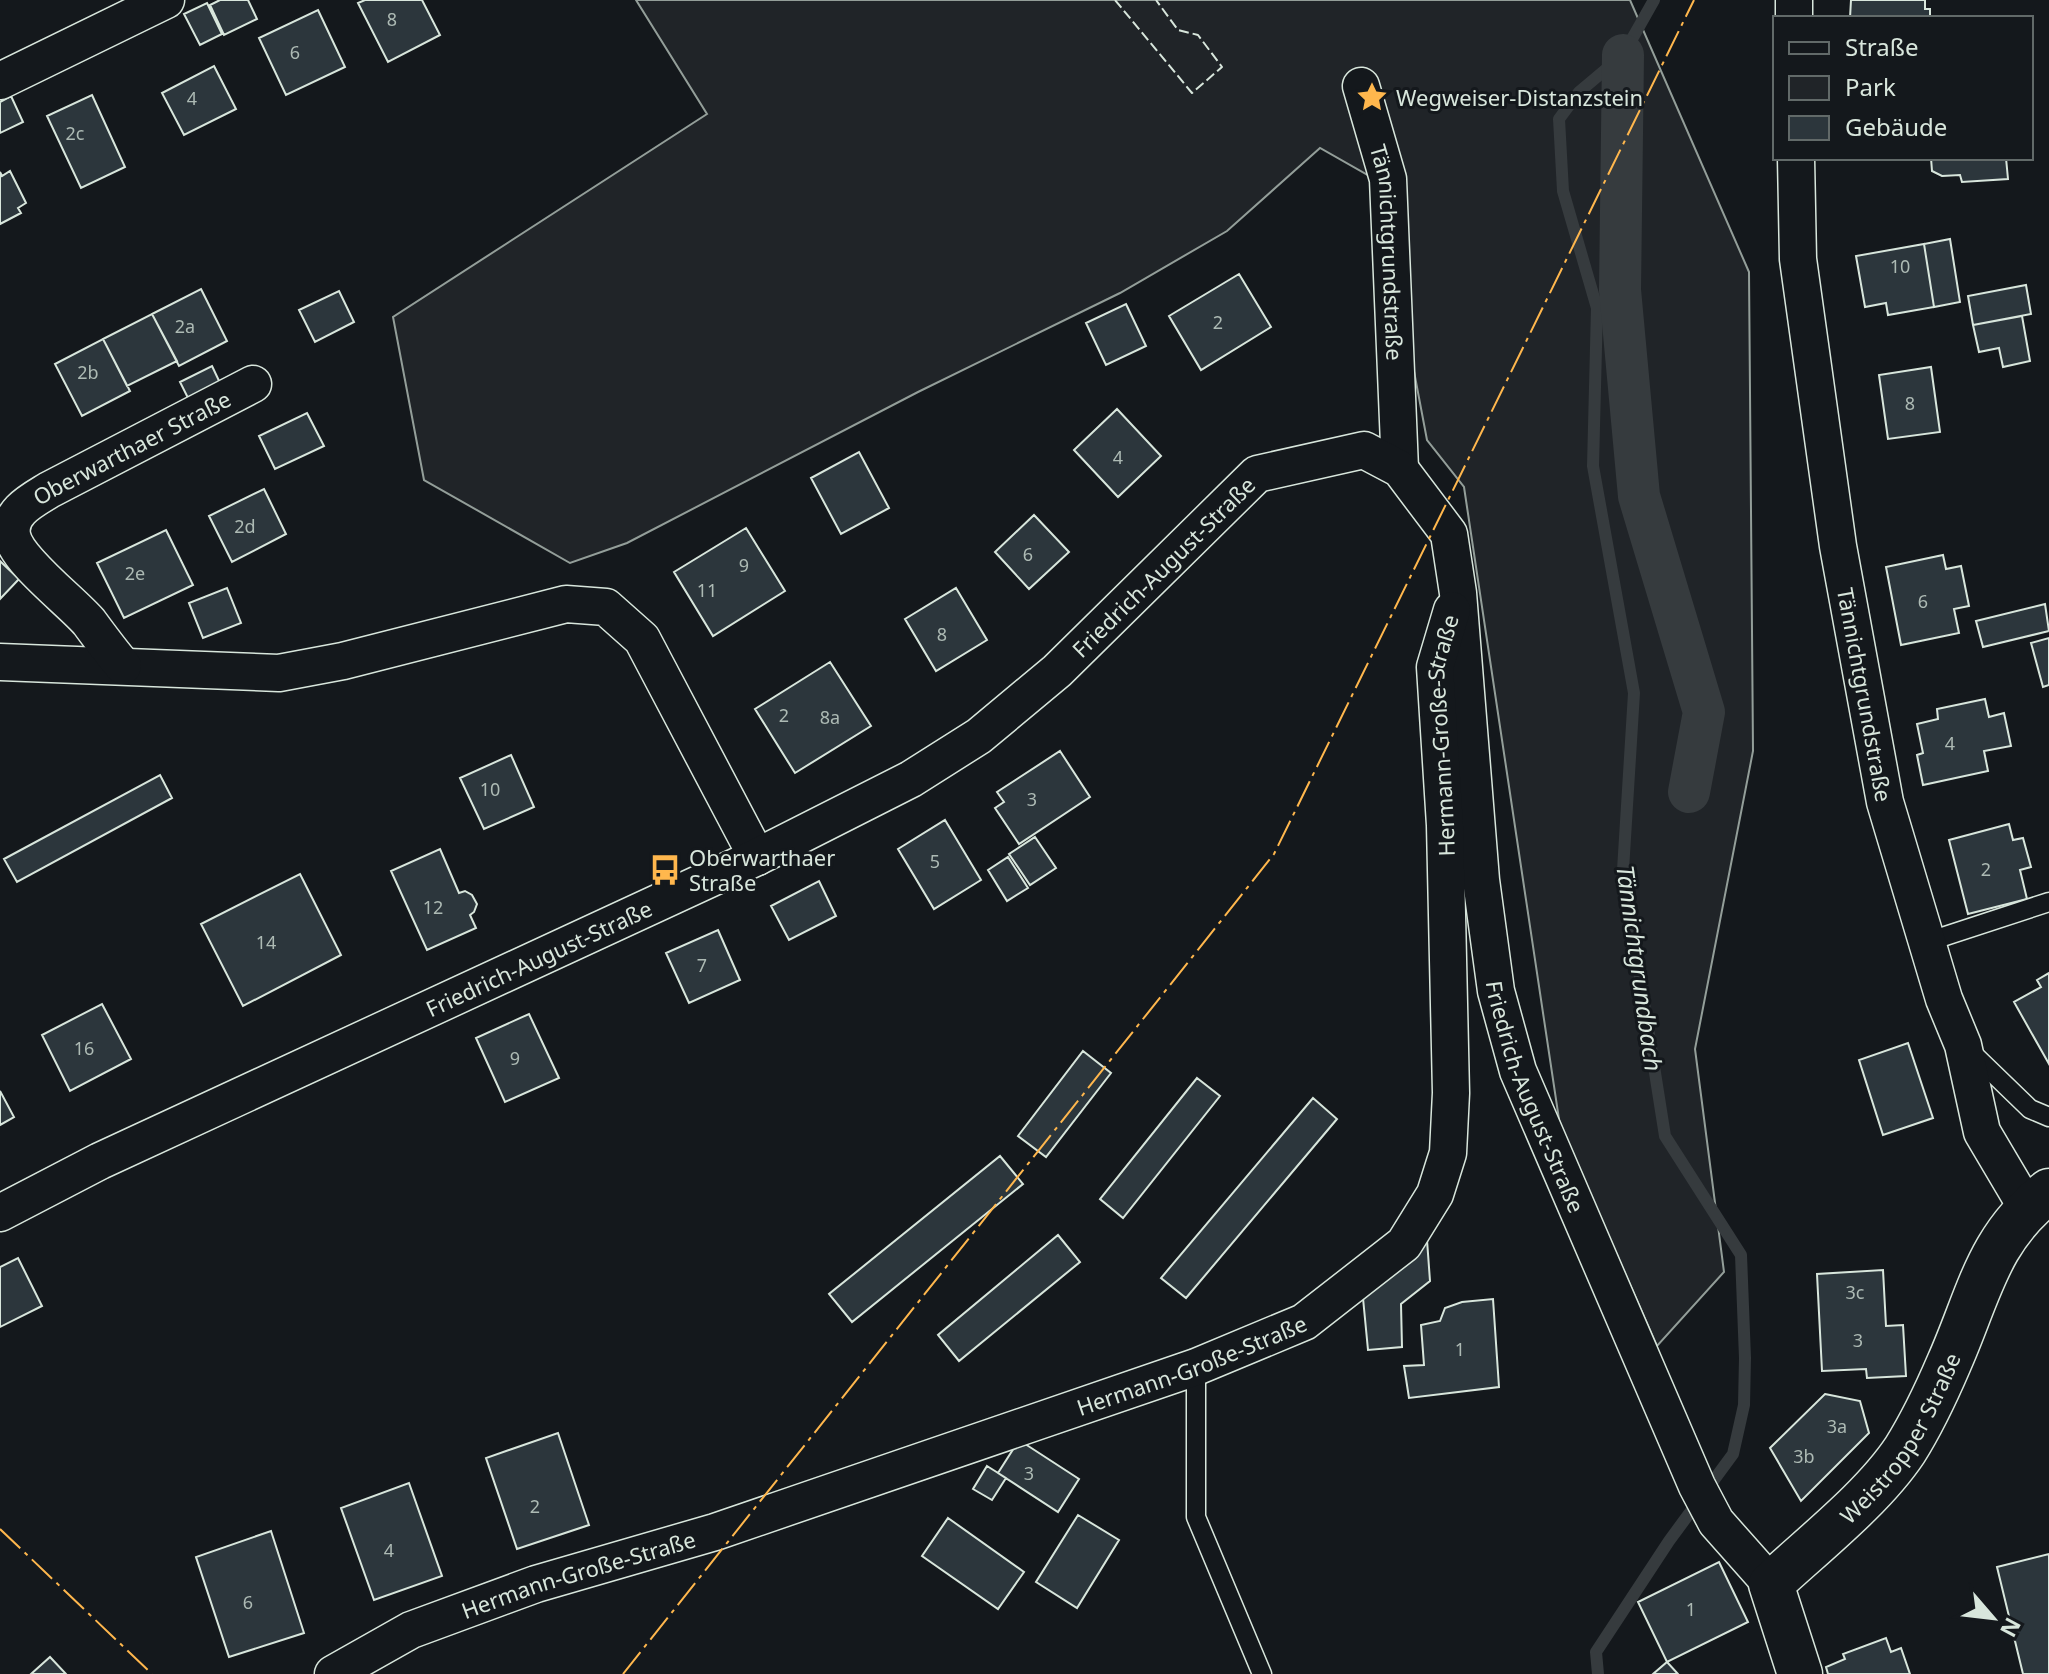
<svg xmlns="http://www.w3.org/2000/svg" width="2049" height="1674" font-family="'Noto Sans',sans-serif">
<style>
.green{fill:#202428;stroke:#939e99;stroke-width:2}
.lines{fill:none;stroke-linecap:round;stroke-linejoin:round}
.stream{stroke:#363b3e;stroke-width:12}
.canal{stroke:#363b3e;stroke-width:42}
.building{fill:#2c363c;stroke:#d8e6dc;stroke-width:2}
.service-casing{stroke:#d8e6dc;stroke-width:21}
.minor-casing{stroke:#d8e6dc;stroke-width:39}
.tertiary-casing{stroke:#d8e6dc;stroke-width:47}
.service{stroke:#14181c;stroke-width:18}
.minor{stroke:#14181c;stroke-width:36}
.tertiary{stroke:#14181c;stroke-width:44}
.fence{stroke:#d8e6dc;stroke-width:2;stroke-dasharray:10 4;stroke-linecap:butt}
.power{stroke:#ffb74d;stroke-width:2;stroke-dasharray:28 6 4 6;stroke-linecap:butt}
.labels{text-anchor:middle;dominant-baseline:central;stroke-width:6;stroke-linejoin:round;paint-order:stroke}
.number-label{font-size:18px;fill:#adbab4}
.poi-label{font-size:22px;fill:#d8e6dc;stroke:#14181c;text-anchor:start}
.street-label{font-size:22px;fill:#d8e6dc;stroke:#14181c}
.water-label{font-size:24px;font-style:italic;fill:#d8e6dc;stroke:#14181c}
</style>
<rect width="100%" height="100%" fill="#14181c"/>
<path class="green" d="M636 0H1630L1749 272 1753 751 1695 1049 1724 1272 1657 1346 1560 1126 1464 487 1427 440 1378 181 1320 148 1227 231 1120 293 918 392 627 543 570 563 424 480 393 317 707 114Z"/>
<g class="lines">
<path class="stream" d="M1598 1674 1596 1652 1669 1541 1733 1454 1744 1405 1745 1358 1741 1255 1665 1136 1623 870 1634 693 1593 466 1597 308 1563 191 1559 119 1579 92 1623 55 1654 0"/>
<path class="canal" d="M1623 55 1620 290 1639 496 1704 712 1689 792"/>
</g>
<path class="building" d="M220 0H248L257 19 224 35 210 5Z
M365 0H422L440 35 388 62 358 3Z
M1851 0H1925V9H1930V18H1850Z
M207 3 222 34 200 45 184 14Z
M318 10 345 67 286 95 259 38Z
M214 66 236 109 184 135 162 93Z
M92 95 125 167 81 188 47 116Z
M11 96 23 122 0 133V102Z
M1931 158H2006L2008 179 1962 182 1960 175 1942 176 1932 171Z
M10 171 26 203 18 208 21 213 0 224V172L2 176Z
M1950 239 1960 302 1934 307 1924 244Z
M1924 244 1934 307 1888 315 1886 303 1865 307 1856 256Z
M1239 274 1271 327 1201 370 1169 316Z
M2026 285 2031 314 1973 325 1968 296Z
M201 289 227 341 179 366 152 314Z
M339 291 354 322 315 342 299 310Z
M1126 304 1146 346 1106 365 1086 323Z
M152 314 177 361 127 386 103 339Z
M2022 316 2030 361 2003 367 1999 348 1979 352 1973 325Z
M103 339 130 391 82 416 55 364Z
M212 366 221 385 189 400 180 382Z
M1931 367 1940 432 1888 439 1879 375Z
M1117 409 1161 456 1118 497 1074 450Z
M307 413 324 446 275 469 259 436Z
M859 452 889 508 841 534 811 478Z
M264 489 286 534 232 562 209 516Z
M1034 515 1069 552 1029 589 995 552Z
M746 528 785 591 713 636 674 572Z
M166 530 193 585 124 618 97 563Z
M1943 555 1946 569 1961 566 1969 606 1954 609 1959 633 1901 645 1886 567Z
M0 561 19 579 0 599Z
M227 588 241 623 203 638 189 603Z
M956 588 987 640 936 671 905 619Z
M2045 604 2049 631 1983 647 1976 621Z
M2049 638V685L2043 687 2031 643Z
M830 662 871 726 795 773 755 709Z
M1985 699 1989 717 2004 713 2011 746 1984 751 1988 771 1923 785 1917 755 1923 753 1917 724 1938 719 1937 709Z
M1060 751 1090 797 1019 844 995 808 1004 802 997 792Z
M511 755 534 807 484 829 460 778Z
M160 775 172 798 17 882 4 859Z
M945 820 981 880 934 909 898 849Z
M2009 824 2013 840 2023 838 2031 867 2020 870 2027 899 1968 914 1949 840Z
M1035 837 1056 868 1030 885 1009 854Z
M440 849 459 893 465 891 472 895 477 904 474 912 470 915 476 928 427 950 391 871Z
M1008 857 1028 888 1007 901 988 870Z
M300 874 341 955 243 1006 201 924Z
M819 881 836 916 789 940 771 906Z
M718 930 740 980 689 1003 666 953Z
M2049 973V1064L2014 1002 2041 987 2037 980Z
M102 1004 131 1059 70 1091 42 1035Z
M529 1014 559 1078 505 1102 476 1038Z
M1908 1043 1933 1118 1883 1135 1859 1060Z
M1083 1051 1111 1073 1046 1157 1018 1136Z
M1197 1078 1220 1096 1123 1218 1100 1199Z
M0 1091 14 1117 0 1125Z
M1313 1098 1337 1119 1186 1298 1161 1278Z
M1000 1156 1023 1184 852 1322 829 1294Z
M1058 1235 1080 1262 959 1361 938 1335Z
M1427 1240 1430 1281 1401 1304 1402 1347 1368 1350 1363 1298Z
M18 1258 42 1306 0 1327V1267Z
M1883 1270 1886 1326 1903 1325 1906 1376 1867 1378 1866 1369 1822 1371 1817 1274Z
M1493 1299 1499 1387 1409 1398 1404 1366 1424 1365 1421 1325 1440 1321 1445 1308 1462 1302Z
M1825 1394 1860 1401 1869 1433 1801 1501 1770 1448Z
M558 1433 589 1525 517 1549 486 1458Z
M1019 1440 1079 1479 1058 1512 998 1473Z
M987 1466 1006 1478 992 1500 973 1489Z
M409 1483 442 1576 374 1600 341 1508Z
M1078 1515 1119 1540 1077 1608 1036 1582Z
M948 1518 1024 1572 998 1609 922 1556Z
M271 1531 304 1633 229 1657 196 1557Z
M2049 1554V1674H2023L1997 1567Z
M1719 1562 1748 1622 1667 1662 1638 1602Z
M1886 1638 1891 1652 1901 1648 1910 1674H1828L1826 1667 1845 1659 1843 1654Z
M50 1657 66 1674H31Z
M1667 1662 1678 1674H1653Z"/>
<g class="lines">
<defs>
<path id="service" d="M1927 942 2049 902
M1969 1050 2030 1109 2049 1117
M1196 1367V1517L1262 1674"/>
<g id="minor">
<path d="M1794 18V0"/>
<path d="M0 81 166 0"/>
<path id="s1" d="M1361 86 1388 179 1400 469"/>
<path id="s2" d="M1796 158 1798 259 1838 546 1885 802 1944 999 1963 1045 1982 1132 2027 1208"/>
<path d="M0 662 279 673 343 661 566 604 606 607 642 639 757 857"/>
<path id="s3" d="M123 666C111 652 100 637 89 622 71 601 16 560 12 535 8 512 33 500 49 490L253 384"/>
<path id="s4" d="M0 1213 100 1161 757 857 911 779 979 736 1057 671 1257 474 1364 450 1400 469 1449 534 1458 593 1481 880 1496 991 1518 1071 1697 1486 1716 1522 1771 1584"/>
<path id="s5" d="M333 1674 411 1630 536 1584 715 1532 1196 1367 1304 1322 1404 1244 1435 1194 1448 1153 1451 1093 1445 825 1435 667 1452 610"/>
</g>
<g id="tertiary">
<path id="s6" d="M1800 1674 1771 1584C1814 1544 1873 1498 1905 1450 1922 1423 1937 1391 1949 1363 1979 1296 1987 1238 2049 1191"/>
</g>
</defs>
<use href="#service" class="service-casing"/>
<use href="#minor" class="minor-casing"/>
<use href="#tertiary" class="tertiary-casing"/>
<use href="#service" class="service"/>
<use href="#minor" class="minor"/>
<use href="#tertiary" class="tertiary"/>
<path class="fence" d="M1115 0 1192 93 1222 67 1198 35 1178 30 1156 0"/>
<path class="power" d="M0 1529 152 1674
M623 1674 1274 854 1694 0"/>
</g>
<defs>
<symbol id="sight-bare" viewBox="-9 -9 18 18"><path d="M0-6L1.8-2.2L6-1.7L2.9 1.2L3.7 5.4L0 3.3L-3.7 5.4L-2.9 1.2L-6-1.7L-1.8-2.2Z" fill="#ffb74d" stroke="#14181c" stroke-width="2.5" paint-order="stroke"/></symbol>
<symbol id="bus-bare" viewBox="-9 -9 18 18"><path d="M-5-6H5V4H4V6H2V4H-2V6H-4V4H-5ZM-3.5-4V0h7V-4ZM-3.5 1.2v1.5H-2V1.2ZM2 1.2v1.5H3.5V1.2Z" fill="#ffb74d" stroke="#14181c" stroke-width="2.5" paint-order="stroke"/></symbol>
</defs>
<g fill-rule="evenodd">
<use href="#sight-bare" x="1350" y="75" width="44" height="44"/>
<use href="#bus-bare" x="643" y="848" width="44" height="44"/>
</g>
<g class="labels">
<g class="number-label">
<text x="392" y="19">8</text>
<text x="295" y="52">6</text>
<text x="192" y="98">4</text>
<text x="75" y="133">2c</text>
<text x="1900" y="266">10</text>
<text x="1218" y="322">2</text>
<text x="185" y="326">2a</text>
<text x="88" y="372">2b</text>
<text x="1910" y="403">8</text>
<text x="1118" y="457">4</text>
<text x="245" y="526">2d</text>
<text x="1028" y="554">6</text>
<text x="744" y="565">9</text>
<text x="135" y="573">2e</text>
<text x="707" y="590">11</text>
<text x="1923" y="601">6</text>
<text x="942" y="634">8</text>
<text x="784" y="715">2</text>
<text x="830" y="717">8a</text>
<text x="1950" y="743">4</text>
<text x="490" y="789">10</text>
<text x="1032" y="799">3</text>
<text x="935" y="861">5</text>
<text x="1986" y="869">2</text>
<text x="433" y="907">12</text>
<text x="266" y="942">14</text>
<text x="702" y="965">7</text>
<text x="84" y="1048">16</text>
<text x="515" y="1058">9</text>
<text x="1855" y="1292">3c</text>
<text x="1858" y="1340">3</text>
<text x="1460" y="1349">1</text>
<text x="1837" y="1426">3a</text>
<text x="1804" y="1456">3b</text>
<text x="1029" y="1473">3</text>
<text x="535" y="1506">2</text>
<text x="389" y="1550">4</text>
<text x="248" y="1602">6</text>
<text x="1691" y="1609">1</text>
</g>
<g class="poi-label">
<text x="1396" y="97">Wegweiser-Distanzstein</text>
<text x="689" y="857">Oberwarthaer<tspan x="689" dy="25">Straße</tspan></text>
</g>
<g class="street-label">
<text stroke="none"><textPath href="#s1" startOffset="170">Tännichtgrundstraße</textPath></text>
<text stroke="none"><textPath href="#s3" startOffset="328">Oberwarthaer Straße</textPath></text>
<text stroke="none"><textPath href="#s4" startOffset="1340">Friedrich-August-Straße</textPath></text>
<text stroke="none"><textPath href="#s2" startOffset="542">Tännichtgrundstraße</textPath></text>
<text stroke="none"><textPath href="#s5" startOffset="1682">Hermann-Große-Straße</textPath></text>
<text stroke="none"><textPath href="#s4" startOffset="596">Friedrich-August-Straße</textPath></text>
<text stroke="none"><textPath href="#s4" startOffset="2276">Friedrich-August-Straße</textPath></text>
<text stroke="none"><textPath href="#s5" startOffset="914">Hermann-Große-Straße</textPath></text>
<text stroke="none"><textPath href="#s6" startOffset="292">Weistropper Straße</textPath></text>
<text stroke="none"><textPath href="#s5" startOffset="266">Hermann-Große-Straße</textPath></text>
</g>
<g class="water-label">
<text transform="translate(1640 968) rotate(82)">Tännichtgrundbach</text>
</g>
</g>
<rect x="1773" y="16" width="260" height="144" fill="#14181c" stroke="#626a69" stroke-width="2"/>
<rect x="1789" y="42" width="40" height="12" fill="#14181c" stroke="#626a69" stroke-width="2"/>
<text x="1845" y="56" font-size="24" fill="#d8e6dc">Straße</text>
<rect x="1789" y="76" width="40" height="24" fill="#202428" stroke="#626a69" stroke-width="2"/>
<text x="1845" y="96" font-size="24" fill="#d8e6dc">Park</text>
<rect x="1789" y="116" width="40" height="24" fill="#2c363c" stroke="#626a69" stroke-width="2"/>
<text x="1845" y="136" font-size="24" fill="#d8e6dc">Gebäude</text>
<g transform="translate(1993 1618) rotate(118)" stroke="#14181c" stroke-width="6" paint-order="stroke">
<path d="M0-6L14 30L0 20L-14 30Z" fill="#d8e6dc"/>
<text y="-12" font-size="22" font-weight="bold" text-anchor="middle" fill="#d8e6dc">N</text>
</g>
</svg>
